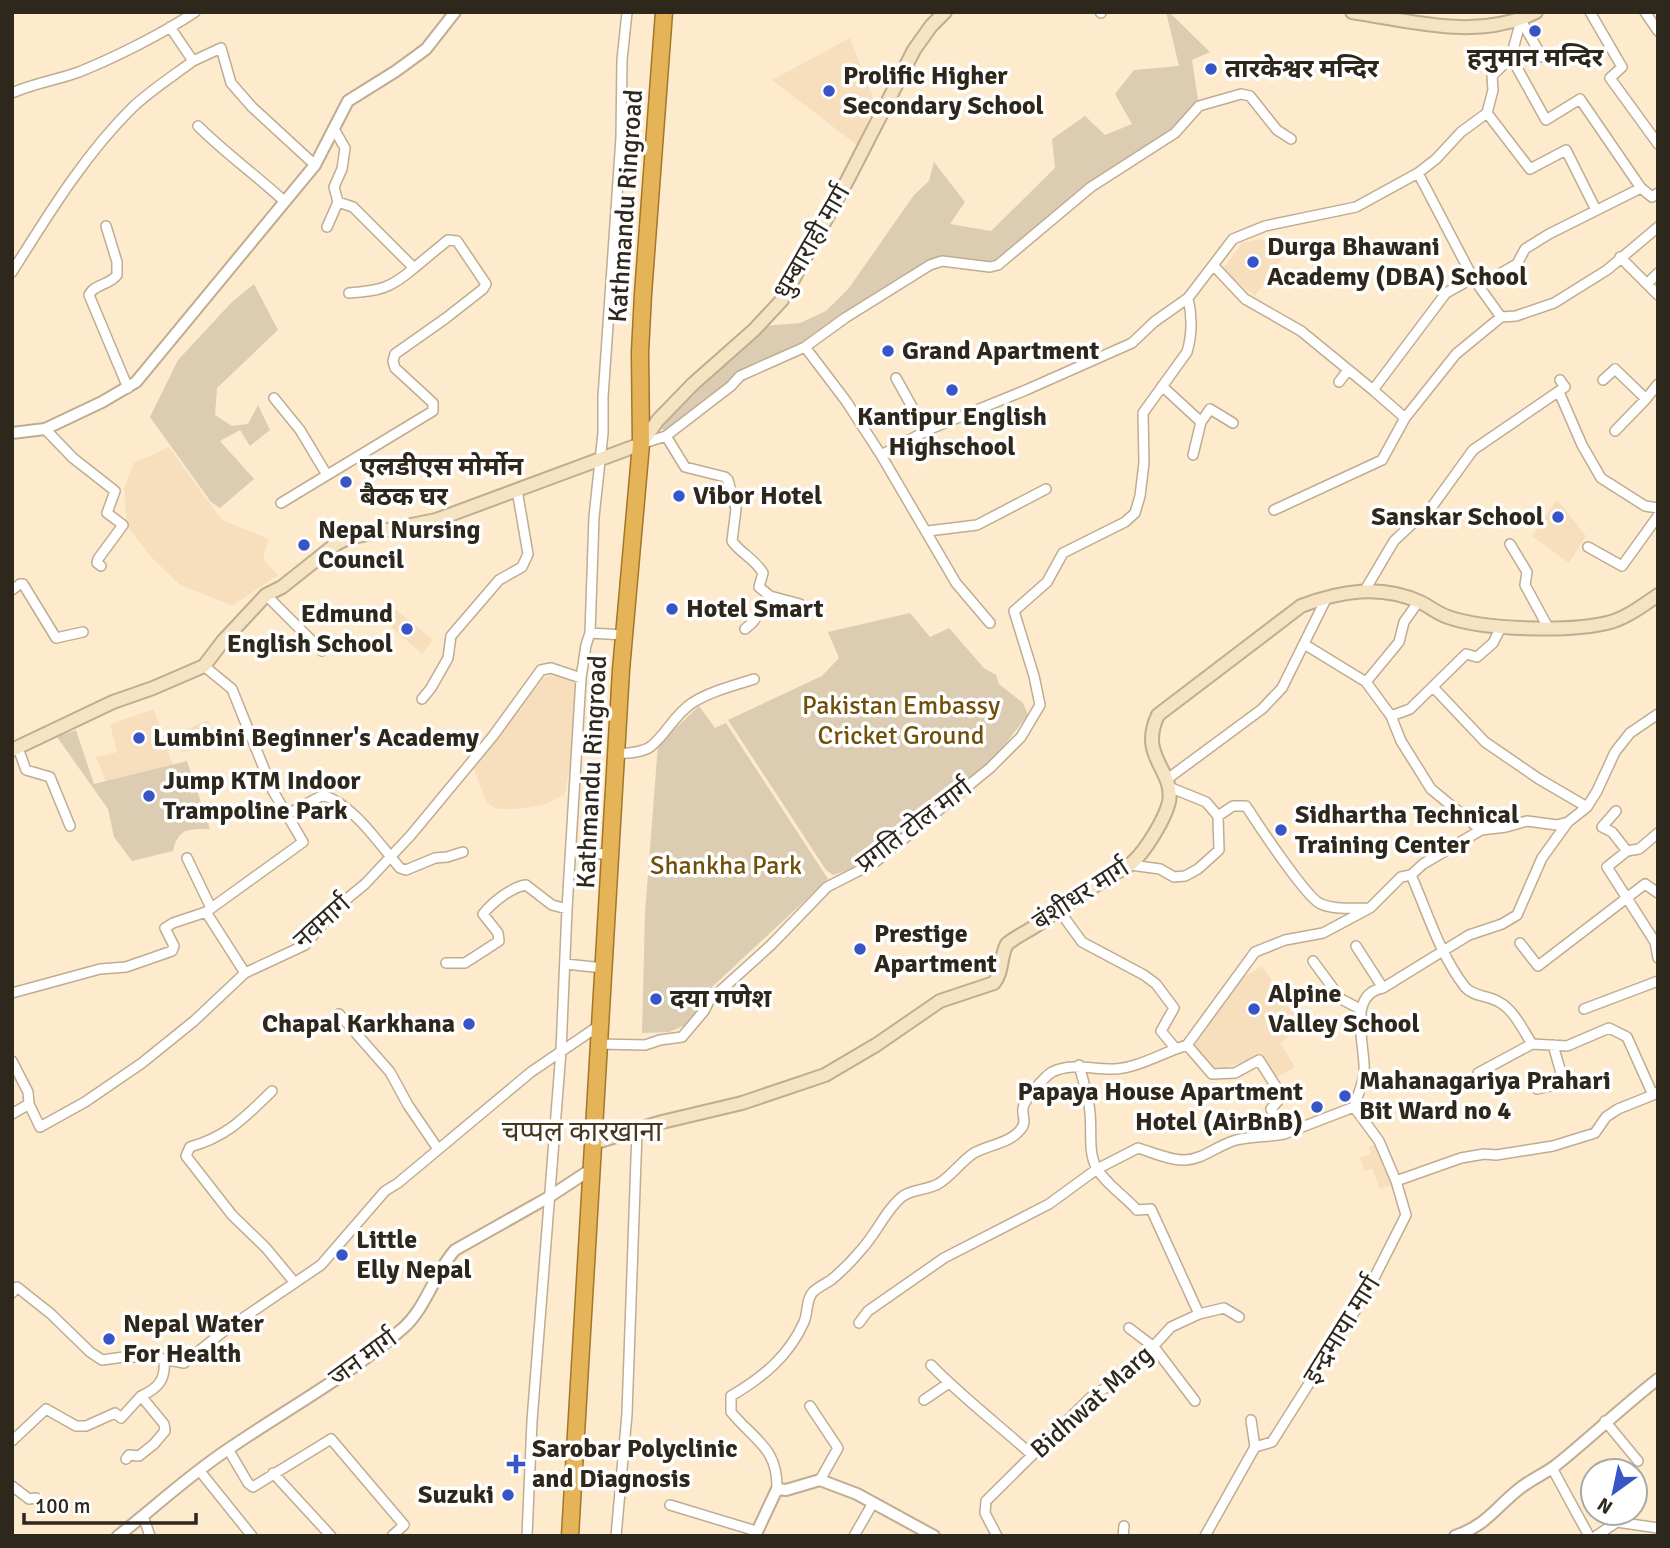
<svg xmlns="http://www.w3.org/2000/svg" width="1670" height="1548" font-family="Signika,'Noto Sans Devanagari',sans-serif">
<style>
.built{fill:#f7dfbd}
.green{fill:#dcccb2}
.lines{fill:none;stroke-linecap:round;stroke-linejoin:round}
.minor-casing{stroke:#bfad91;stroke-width:12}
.tertiary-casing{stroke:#bfad91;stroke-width:14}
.secondary-casing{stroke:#bfad91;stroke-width:16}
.trunk-casing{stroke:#a17728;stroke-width:19}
.minor{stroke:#fff;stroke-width:9}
.tertiary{stroke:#fff;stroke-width:10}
.secondary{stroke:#f5e3c1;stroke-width:12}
.trunk{stroke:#e6b458;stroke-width:16}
.poi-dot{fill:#3755c6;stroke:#fff;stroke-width:2.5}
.labels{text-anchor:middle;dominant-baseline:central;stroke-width:7;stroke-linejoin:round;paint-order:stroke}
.poi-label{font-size:26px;font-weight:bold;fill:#2e271c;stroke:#fff;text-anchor:start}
.street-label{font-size:26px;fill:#2e271c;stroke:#fff}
.park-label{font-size:26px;fill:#714f08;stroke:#fff}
.neighbourhood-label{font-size:28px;fill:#46371f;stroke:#fff}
</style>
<rect width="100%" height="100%" fill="#feebce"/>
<path class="built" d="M850 38 875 103 858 146 772 80Z
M1260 239 1285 254 1255 296 1222 270 1242 243Z
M169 447 222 520 269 539 263 559 278 575 232 606 179 584 151 557 127 526 124 488 134 463Z
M1557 499 1586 536 1569 563 1532 536Z
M393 607 433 640 422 654 381 618Z
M560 674 575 683 577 700 575 737 565 794 547 804 518 809H497L487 803 473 767 544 677Z
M154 709 173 766 107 785 96 757 117 752 110 724Z
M208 720 216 740 182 753 178 742 187 738 184 730Z
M1262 966 1302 1027 1280 1043 1295 1067 1277 1077 1259 1057 1213 1072 1194 1046 1239 980Z
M1376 1144 1394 1184 1380 1189 1372 1169 1364 1171 1360 1158 1371 1154 1369 1147Z"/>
<path class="green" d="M1166 12H1169L1210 52 1192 60 1199 106 1178 129 1091 187 990 267 930 265 904 276 865 307 805 347 740 376 668 435 659 426 764 326 800 323 826 311 849 288 914 195 929 181 934 162 965 202 950 224 991 231 1055 168 1052 139 1085 116 1105 135 1132 124 1115 94 1134 70 1179 66Z
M254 284 278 330 217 388 215 415 232 426 248 424 258 405 270 430 250 446 240 430 220 441 254 479 220 508 211 502 150 417 178 360 232 302Z
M910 613 930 637 949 628 984 668 996 675 999 684 1023 703 1028 715C1016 729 1006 745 993 758 959 793 880 863 833 875L826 870 728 720 822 676 839 658 828 632Z
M699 706 715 728 726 723 828 879 711 988 688 1024 669 1032 642 1033 645 913 658 745Z
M76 730 94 784 187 761 210 829C189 829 178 828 173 851L132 861 114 837 108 809 57 737Z"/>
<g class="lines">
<defs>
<path id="minor" d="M1100 12 1101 13
M1590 12 1622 67 1610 78 1658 144
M1645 12 1658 31
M1521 20 1542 57
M1511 57 1546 120 1580 99 1641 188 1652 197 1658 193
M193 61 221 48 231 83 252 107 315 165
M12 93C34 83 57 80 79 72 116 57 162 34 195 12
M1487 113 1530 169 1566 150 1596 210
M198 126C225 153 256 175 284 201
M1418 173 1473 278 1501 317
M106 226 117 262V275C110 285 94 284 89 295L128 388
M327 227 338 202 334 187 342 169 345 148 334 129
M1620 257 1658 295
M1213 265 1245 299 1301 331 1373 390
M12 272C48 215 85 154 133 107 151 90 173 76 193 61L170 27
M1647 284 1658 273
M1479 286 1517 264 1525 249 1549 234 1641 188
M349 293C380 291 391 288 414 268
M805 347 845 318 930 265 942 261 990 267 998 265 1091 187 1175 133 1199 106 1241 94 1250 96 1277 130 1291 139
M896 378 926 432
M1603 380 1615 369 1646 399 1658 384
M1339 382 1348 370
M1162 386 1201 422 1193 455
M1559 392 1582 445 1601 478 1645 506 1658 508
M274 398 300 430 327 475
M1405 418 1373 390 1446 293 1473 278
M1201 422 1210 409 1233 423
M45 429 73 458 115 491 107 513 123 525 98 559 97 563 101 566
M1615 431 1646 399
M666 436 685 467 725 477 728 480 736 509 732 541C741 554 753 557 763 573L759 587 770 596 800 604
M641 444 666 436 731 386 740 376 805 347 846 401 881 455 956 583 990 623
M881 455 930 429 1026 390 1132 343 1154 322 1188 298 1233 239 1265 226 1356 207 1418 173 1436 159 1461 132 1487 113 1493 90 1492 76 1511 57 1521 20
M281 503 433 411V403L395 368 393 361 395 354 446 318 483 289 486 284 457 241 448 240 414 268 353 207 338 202
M1274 510 1382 460 1405 418 1456 354 1501 317 1516 316 1554 303 1607 270 1658 227
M928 531 977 525 1046 489
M1510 544 1527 572 1525 585 1549 629
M1588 547 1622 566 1658 516
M12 590 20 584H23L56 638 83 632
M1365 590 1394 541 1412 524 1426 515 1473 450 1565 387 1560 380
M266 595 322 651
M745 629 753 622 770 596
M590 633 624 635
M1304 644 1366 682 1399 642 1404 622 1419 601
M1366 682 1391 716 1410 709 1466 654 1477 657 1493 643 1501 627
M1433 687 1485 742 1539 779 1587 807
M422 699 431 688 448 658 451 636 499 580 522 567 528 554 517 490
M1391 716 1401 741 1431 789 1481 830
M18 748 26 770 50 777 70 826
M617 754C628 753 641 753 650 747 666 735 673 716 692 703 711 691 733 686 754 679
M1166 780 1262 709 1282 688 1327 597
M1169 787 1206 802 1218 816
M1616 811 1602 827 1612 832 1627 851
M286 815 323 795C356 807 378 843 400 868L406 870 435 858 447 857 463 852
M1658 833 1639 849 1627 851 1607 867 1655 942 1658 958
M571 850 611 855
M187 858 211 908
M1131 865 1160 869 1174 877 1185 876 1198 869 1219 850 1218 816 1233 806H1246C1257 823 1307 899 1321 904 1335 910 1355 908 1370 908L1401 877 1411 875C1427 911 1440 955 1465 987 1473 997 1488 995 1499 1002 1514 1010 1523 1030 1532 1044L1567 1046 1609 1028 1627 1037 1653 1095 1658 1092
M1411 875 1423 864 1481 830 1506 827 1527 821 1557 825 1568 822
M1058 909 1082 942 1144 975 1156 984 1174 1008 1161 1031 1176 1049 1187 1045 1212 1074 1235 1073 1259 1060 1282 1096 1271 1109 1284 1134 1354 1107C1357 1097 1362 1086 1364 1075 1367 1050 1345 994 1383 988L1469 935 1502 924 1517 915 1542 858 1568 822 1587 807 1597 791 1615 752 1630 733 1658 714
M206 912 245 973
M1520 943 1538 966 1645 884 1658 893
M1356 946 1383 988
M1313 961 1341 999 1360 1009
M446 963H465L499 941 498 933 483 914C492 903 511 887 526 885L552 905 567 909
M565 964 604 968
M12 993 100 969 126 967 172 951 174 946 165 928 173 923 206 912 303 842 273 791 232 689 204 666
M1584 1009 1658 981
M339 1014 390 1072 408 1105 438 1149
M599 1044 645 1045 660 1040 682 1037 704 1011 709 1001 771 945 827 887 874 863 990 768 1021 737 1040 705 1034 676 1014 611 1047 582 1063 553 1125 522 1135 513 1140 496 1144 463 1143 413 1187 352C1192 335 1192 315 1188 298
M1187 1045 1255 952 1285 940 1323 933 1368 909
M12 1061 28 1092 29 1104 12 1114
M1079 1065C1083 1081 1089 1097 1090 1113 1092 1131 1088 1151 1096 1167 1106 1185 1124 1195 1137 1210L1151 1209 1199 1314
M1478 1073 1532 1044
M1537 1089 1564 1083 1553 1045
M272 1091C244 1118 228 1136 190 1147L186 1156 232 1215 266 1248 295 1283
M29 1104 40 1127 85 1102 142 1063 194 1021 245 973 305 945 337 907 365 884 411 835 493 736 541 670 551 668 581 678
M1396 1181 1461 1158 1484 1154 1496 1155 1553 1146 1595 1133 1606 1117 1618 1109 1653 1095
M12 1293 17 1287 51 1314 90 1352 102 1360 124 1357H153L184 1363 224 1331 321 1265 385 1191 398 1183 531 1072 600 1025
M859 1323 868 1311 944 1258 1049 1204 1097 1169 1138 1148C1152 1152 1171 1161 1185 1160 1204 1159 1218 1145 1236 1140 1252 1136 1268 1137 1284 1134
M1129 1328 1154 1347 1195 1401
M931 1365C962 1397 999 1425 1032 1455
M924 1400 949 1383
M810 1406 838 1448 820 1480
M1251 1420 1255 1447
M1605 1421 1638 1461
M12 1441 46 1409 76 1426H86L115 1413 121 1418 141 1396
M228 1449 248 1483 253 1487 331 1439 404 1525 392 1536
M126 1459 129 1455 139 1456 154 1444 165 1431 164 1424 141 1396C159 1388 166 1379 164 1359
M1552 1468 1589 1536
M199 1470 252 1536
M273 1473 331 1536
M12 1486 29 1499 36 1498
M777 1489C778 1448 755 1441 731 1412V1396C762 1378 789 1356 804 1322 808 1313 806 1299 813 1292 818 1287 825 1284 831 1280 842 1271 852 1261 861 1250 876 1234 887 1208 903 1196 913 1189 927 1190 938 1184 952 1176 960 1162 974 1153 988 1145 1011 1143 1021 1129 1027 1122 1022 1116 1023 1109 1023 1101 1045 1076 1052 1072 1073 1062 1093 1070 1115 1069 1135 1068 1157 1056 1176 1049
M670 1505 756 1531
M143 1516 150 1536
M527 1536 532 1421 561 1051 567 909 581 678 586 645 590 633 594 517 603 433V397L621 138 622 60 627 12
M616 1536 627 1414 637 1131
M854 1536 873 1503
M997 1536 985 1513 986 1501 1091 1397 1129 1373 1171 1327 1199 1314 1224 1308 1239 1317
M1123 1536 1124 1526
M1205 1536 1255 1447 1272 1442 1367 1292 1406 1215 1396 1181 1379 1141 1354 1107
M1596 1536 1617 1522 1658 1528"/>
<path id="tertiary" d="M12 433 45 429 102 402 136 382 315 165 348 101 396 71 426 49 455 12
M118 1536C155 1507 188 1476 227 1450 285 1410 349 1376 402 1329 426 1309 434 1273 455 1250L549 1197 590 1170
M755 1536 777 1489 786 1490 820 1480 857 1494 934 1536
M1455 1536C1487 1525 1495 1508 1519 1489 1530 1480 1544 1474 1555 1466 1590 1438 1622 1407 1658 1379"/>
<path id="secondary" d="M1352 12C1411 21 1479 41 1536 12
M12 750 113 702 153 688 204 666 223 641 266 595 282 587 336 544 348 538 436 520 641 444 658 420 693 384 754 330 782 300 848 179 914 50 931 26 945 12
M593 1143 662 1122 742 1103 825 1075 876 1045 940 1001 994 983C1003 972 1000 956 1007 944 1018 935 1031 930 1043 921 1065 905 1087 891 1110 876 1118 871 1127 868 1133 862 1146 850 1165 819 1169 802 1175 770 1138 757 1158 715L1301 606C1340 591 1380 584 1420 602 1429 606 1438 614 1448 617 1484 630 1569 632 1607 623 1625 619 1642 606 1658 595"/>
<path id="trunk" d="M570 1536 621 670 641 444 640 352 643 294 664 12"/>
</defs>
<use href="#minor" class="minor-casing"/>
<use href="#tertiary" class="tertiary-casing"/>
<use href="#secondary" class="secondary-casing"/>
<use href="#trunk" class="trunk-casing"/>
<use href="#minor" class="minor"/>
<use href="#tertiary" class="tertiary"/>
<use href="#secondary" class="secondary"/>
<use href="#trunk" class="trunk"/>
</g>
<g class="poi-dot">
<circle cx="1535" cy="31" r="7"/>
<circle cx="1211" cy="69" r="7"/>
<circle cx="829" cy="91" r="7"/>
<circle cx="1253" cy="262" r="7"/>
<circle cx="888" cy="351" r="7"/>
<circle cx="952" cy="390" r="7"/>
<circle cx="346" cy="482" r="7"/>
<circle cx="679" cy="496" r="7"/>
<circle cx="1558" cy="517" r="7"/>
<circle cx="304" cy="545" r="7"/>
<circle cx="672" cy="609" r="7"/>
<circle cx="407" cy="629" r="7"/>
<circle cx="139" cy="738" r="7"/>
<circle cx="149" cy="796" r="7"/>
<circle cx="1281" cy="830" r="7"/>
<circle cx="860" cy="949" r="7"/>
<circle cx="656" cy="999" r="7"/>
<circle cx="1254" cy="1009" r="7"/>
<circle cx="469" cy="1024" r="7"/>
<circle cx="1345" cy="1096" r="7"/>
<circle cx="1317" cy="1107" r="7"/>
<circle cx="342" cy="1255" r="7"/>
<circle cx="109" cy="1339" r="7"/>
<path d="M512.5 1453.5h7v7h7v7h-7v7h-7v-7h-7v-7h7z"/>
<circle cx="508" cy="1495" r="7"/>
</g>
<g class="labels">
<g class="poi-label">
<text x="1535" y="58" text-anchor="middle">हनुमान मन्दिर</text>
<text x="1225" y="69">तारकेश्वर मन्दिर</text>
<text x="843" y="76">Prolific Higher<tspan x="843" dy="30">Secondary School</tspan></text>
<text x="1267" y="247">Durga Bhawani<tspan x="1267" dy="30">Academy (DBA) School</tspan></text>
<text x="902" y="351">Grand Apartment</text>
<text x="952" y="417" text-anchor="middle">Kantipur English<tspan x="952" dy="30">Highschool</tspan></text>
<text x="360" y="467">एलडीएस मोर्मोन<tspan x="360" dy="30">बैठक घर</tspan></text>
<text x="693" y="496">Vibor Hotel</text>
<text x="1544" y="517" text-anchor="end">Sanskar School</text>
<text x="318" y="530">Nepal Nursing<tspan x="318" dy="30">Council</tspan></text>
<text x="686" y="609">Hotel Smart</text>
<text x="393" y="614" text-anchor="end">Edmund<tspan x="393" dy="30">English School</tspan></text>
<text x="153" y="738">Lumbini Beginner's Academy</text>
<text x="163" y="781">Jump KTM Indoor<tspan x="163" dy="30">Trampoline Park</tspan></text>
<text x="1295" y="815">Sidhartha Technical<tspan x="1295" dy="30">Training Center</tspan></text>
<text x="874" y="934">Prestige<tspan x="874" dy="30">Apartment</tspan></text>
<text x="1268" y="994">Alpine<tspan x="1268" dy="30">Valley School</tspan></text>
<text x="670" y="999">दया गणेश</text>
<text x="455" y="1024" text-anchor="end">Chapal Karkhana</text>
<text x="1359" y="1081">Mahanagariya Prahari<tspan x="1359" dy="30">Bit Ward no 4</tspan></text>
<text x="1303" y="1092" text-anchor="end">Papaya House Apartment<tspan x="1303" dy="30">Hotel (AirBnB)</tspan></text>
<text x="356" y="1240">Little<tspan x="356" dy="30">Elly Nepal</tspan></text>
<text x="123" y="1324">Nepal Water<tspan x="123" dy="30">For Health</tspan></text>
<text x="532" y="1449">Sarobar Polyclinic<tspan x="532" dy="30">and Diagnosis</tspan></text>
<text x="494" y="1495" text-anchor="end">Suzuki</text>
</g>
<g class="street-label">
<text transform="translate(626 206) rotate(-86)">Kathmandu Ringroad</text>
<text transform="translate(812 242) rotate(-60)">धुम्बाराही मार्ग</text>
<text transform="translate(592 772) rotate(-87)">Kathmandu Ringroad</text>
<text transform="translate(914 826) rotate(-37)">प्रगति टोल मार्ग</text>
<text transform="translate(1081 895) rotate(-33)">बंशीधर मार्ग</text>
<text transform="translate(322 922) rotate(-42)">नवमार्ग</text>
<text transform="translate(1342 1330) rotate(-58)">इन्द्रमाया मार्ग</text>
<text transform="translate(363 1358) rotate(-36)">जन मार्ग</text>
<text transform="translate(1092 1402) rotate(-42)">Bidhwat Marg</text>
</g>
<g class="park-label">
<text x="901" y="706">Pakistan Embassy<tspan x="901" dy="30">Cricket Ground</tspan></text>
<text x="726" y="866">Shankha Park</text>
</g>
<g class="neighbourhood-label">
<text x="582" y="1132">चप्पल कारखाना</text>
</g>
</g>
<rect width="1670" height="1548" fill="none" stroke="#2e271c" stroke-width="28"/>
<g transform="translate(1614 1492) rotate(213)"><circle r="33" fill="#ffffff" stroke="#aba9a4" stroke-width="2"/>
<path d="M0-5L12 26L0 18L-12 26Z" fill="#3755c6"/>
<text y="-10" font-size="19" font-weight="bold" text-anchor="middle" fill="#2e271c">N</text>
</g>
<path d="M24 1513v10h172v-10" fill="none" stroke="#2e271c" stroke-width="3.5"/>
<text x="35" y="1513" font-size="21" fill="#2e271c" stroke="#ffffff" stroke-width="5" paint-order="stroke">100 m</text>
</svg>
